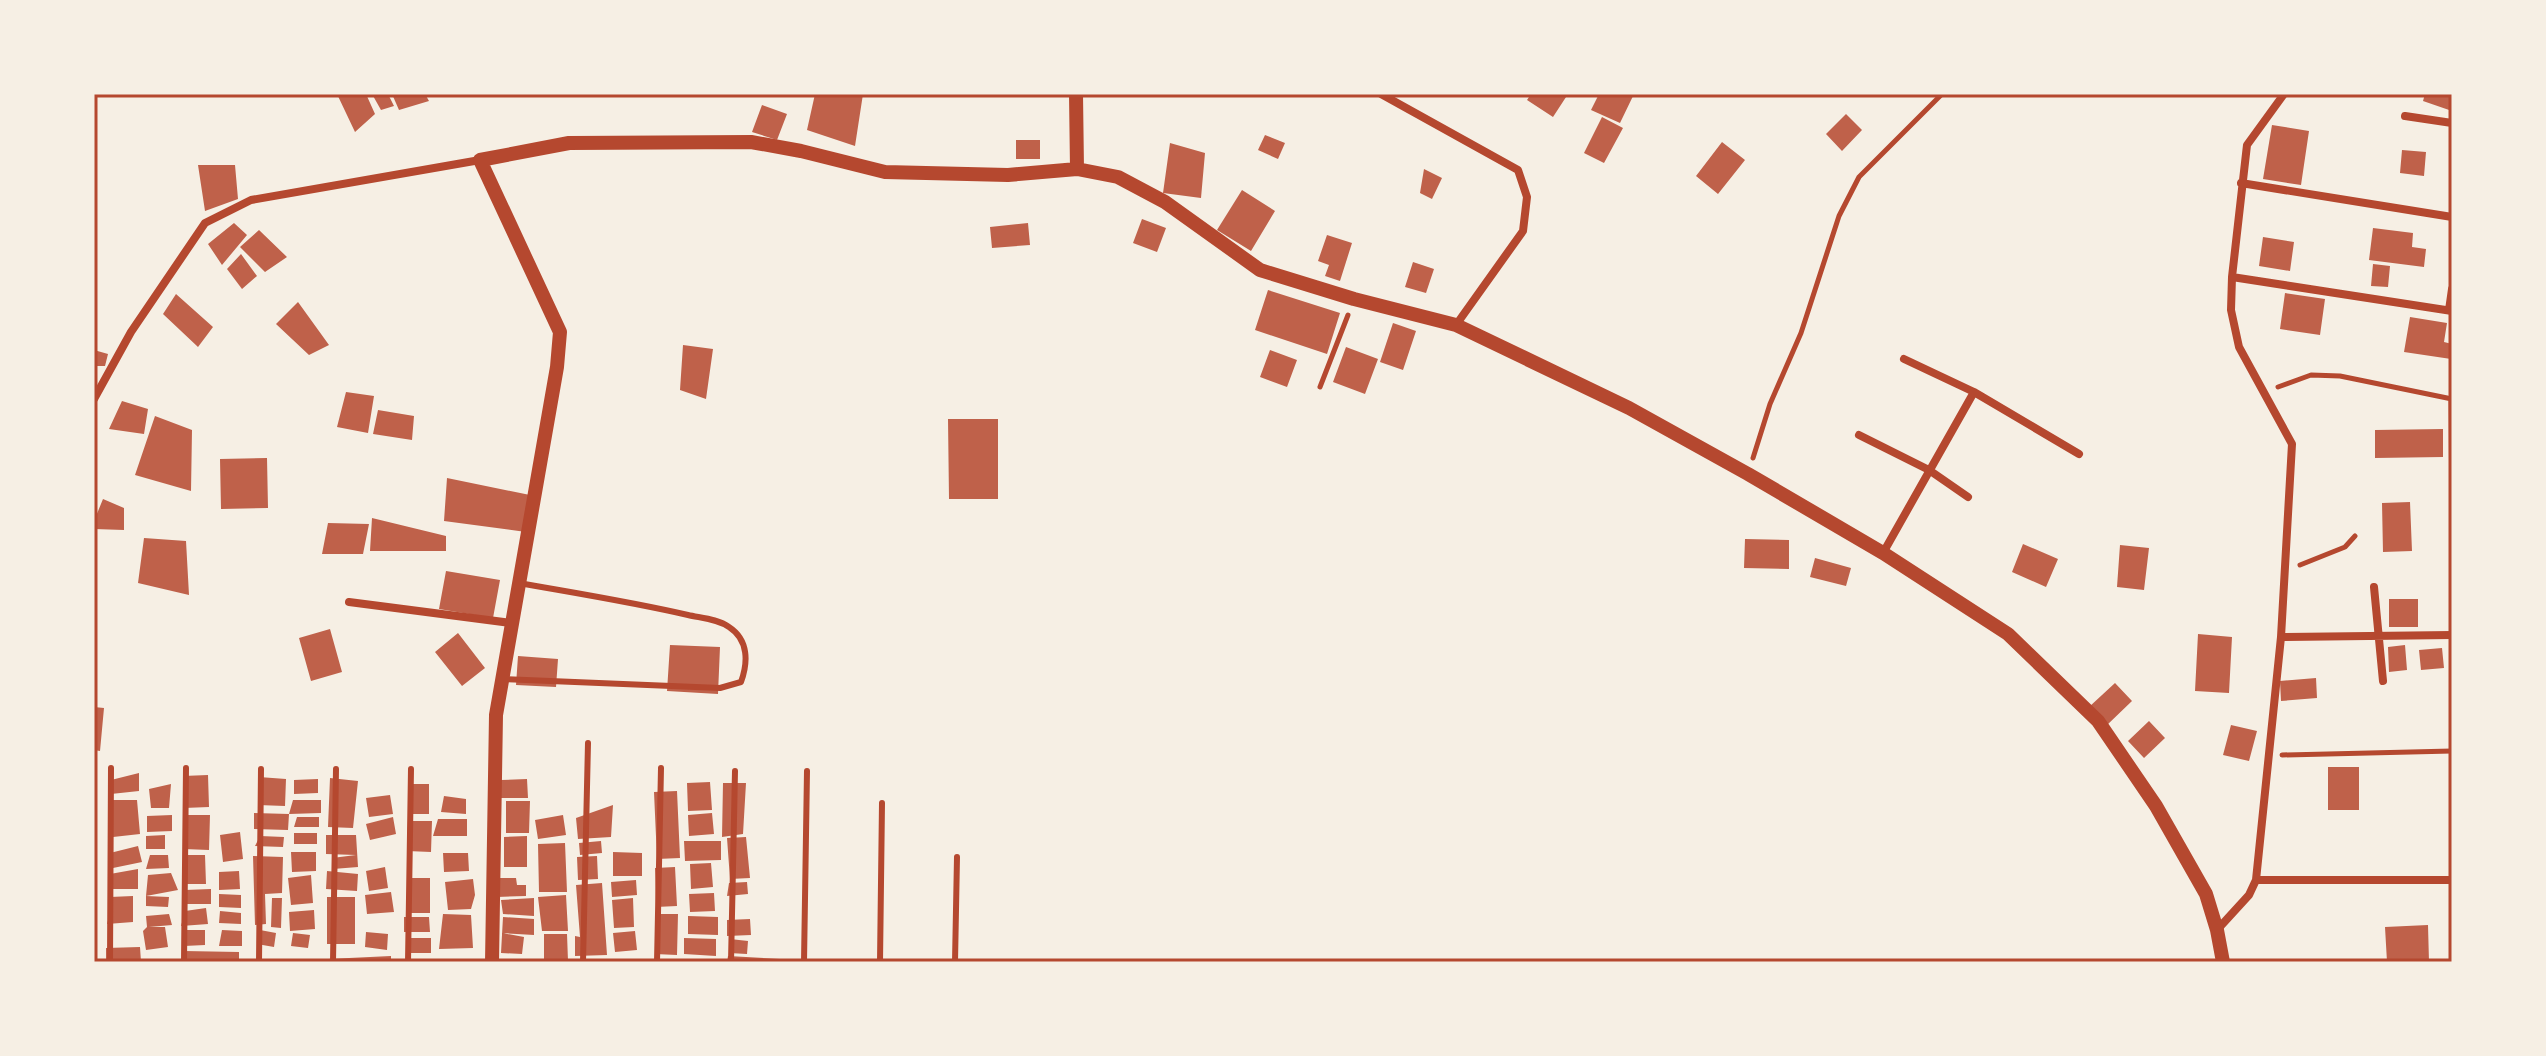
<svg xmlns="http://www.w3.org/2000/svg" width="2546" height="1056" font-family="Cabin,sans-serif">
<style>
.building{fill:#bf614a}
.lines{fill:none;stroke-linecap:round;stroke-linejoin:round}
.path{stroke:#b5482f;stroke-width:5}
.service{stroke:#b5482f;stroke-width:6}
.minor{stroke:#b5482f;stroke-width:8}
.tertiary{stroke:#b5482f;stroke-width:14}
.neatline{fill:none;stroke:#b5482f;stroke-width:3}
</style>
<rect width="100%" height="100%" fill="#f6efe4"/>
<path class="building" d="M337 94H366L375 114 355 132Z
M372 94H388L394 106 381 110Z
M392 94H425L429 101 399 110Z
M815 94H863L855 146 807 130Z
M1531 94H1568L1553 117 1527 100Z
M1599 94H1634L1620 123 1591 110Z
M2425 94H2452V111L2423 101Z
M762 105 787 114 777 140 752 132Z
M1846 114 1862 130 1842 151 1826 134Z
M1602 117 1623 128 1604 163 1584 153Z
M2272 125 2309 131 2301 185 2263 179Z
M1265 135 1285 143 1278 159 1258 150Z
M1016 140H1040V159H1016Z
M1722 142 1745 160 1718 194 1696 176Z
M1170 143 1205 153 1201 198 1163 193Z
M2402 150 2426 152 2424 176 2400 173Z
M198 165H235L238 199 205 211Z
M1424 169 1442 178 1432 199 1420 193Z
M1242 190 1275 211 1251 251 1217 230Z
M1142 219 1166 228 1157 252 1133 243Z
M234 223 247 235 222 265 208 244Z
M1028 223 1030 245 992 248 990 227Z
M2373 228 2413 233 2412 247 2426 249 2424 267 2369 260Z
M259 230 287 257 265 272 240 247Z
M1327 235 1352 243 1340 281 1325 276 1329 265 1318 261Z
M2263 237 2294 242 2290 271 2259 266Z
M241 254 257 276 242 289 227 269Z
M1413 262 1434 269 1426 293 1405 287Z
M2373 264 2390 266 2388 287 2371 286Z
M1268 290 1340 313 1327 354 1255 330Z
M2285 293 2325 299 2320 335 2280 329Z
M176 294 213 327 198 347 163 314Z
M298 302 329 345 309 355 276 324Z
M2410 317 2447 323 2444 342 2452 344 2451 359 2404 352Z
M1393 323 1416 331 1403 370 1380 362Z
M683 345 713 349 706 399 680 390Z
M1346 347 1378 359 1365 394 1333 382Z
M94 350 108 354 105 366H94Z
M1270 350 1297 360 1287 387 1260 377Z
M346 392 374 396 368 433 337 427Z
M122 401 148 409 144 434 109 429Z
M378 410 414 416 412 440 373 434Z
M155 416 192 430 191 491 135 475Z
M948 419H998V499H949Z
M2443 429V457L2375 458V430Z
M267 458 268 508 221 509 220 459Z
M447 478 530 495 526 532 444 521Z
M103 499 124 508V530L94 529V521Z
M2410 502 2412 551 2383 552 2382 503Z
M372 518 446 536V551H370Z
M328 523 369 524 363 554H322Z
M144 538 186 541 189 595 138 583Z
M1745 539 1789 540V569L1744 568Z
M2023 544 2058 559 2046 587 2012 572Z
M2120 545 2149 548 2144 590 2117 587Z
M1815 558 1851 568 1846 586 1810 577Z
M446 571 500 580 493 618 439 609Z
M2389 599H2418V627H2389Z
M330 629 342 672 311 681 299 638Z
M458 633 485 668 462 686 435 652Z
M2198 634 2232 637 2229 693 2195 691Z
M670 645 720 647 718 694 667 691Z
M2405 645 2407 670 2389 672 2388 647Z
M2442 648 2444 668 2421 670 2419 650Z
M518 656 558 659 556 687 516 685Z
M2316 678 2317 698 2281 701 2280 681Z
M2115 683 2132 701 2106 726 2089 707Z
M94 707 104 708 100 751 94 750Z
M2149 721 2165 738 2144 758 2128 741Z
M2231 725 2257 731 2249 761 2223 755Z
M2328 767H2359V810H2328Z
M139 773V791L111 794V780Z
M208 775 209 807 184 808 183 776Z
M259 777 286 779 285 806 258 805Z
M330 778 358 781 353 828 328 827Z
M318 779V793L294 794V780Z
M527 779 528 798H501V780Z
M710 782 712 810 688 811 687 783Z
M723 783H746L743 834 722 837Z
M171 784 169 808H151L149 789Z
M411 784H429V814H411Z
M677 791 680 858 657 859 654 792Z
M390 795 393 814 369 817 366 798Z
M444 796 466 799V814L441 812Z
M110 800H137L140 834 113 837Z
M293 800H321V813L289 814 288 830 254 829V813L289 814Z
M506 801H530L529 833H506Z
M613 805 611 837 578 839 576 818Z
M712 813 714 834 689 836 688 815Z
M172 815V831L147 832V816Z
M185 815H210L209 850 184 849Z
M563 815 566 835 538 839 535 820Z
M297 817H319V827H294Z
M393 817 396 834 370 840 366 824Z
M438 819H467V836H433Z
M408 821H432L431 852 407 851Z
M240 832 243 859 223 862 220 835Z
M294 833H317V844H294Z
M165 835V849H146V836Z
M326 835H356L358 867 333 869 332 858 356 855 326 854Z
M260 836 284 837 283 847 255 846Z
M527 836V867H504V837Z
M746 837 750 878 730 879 727 838Z
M601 841 602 853 580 855 579 843Z
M684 841H721V860L685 861Z
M565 843 567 892H539L538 844Z
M138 846 142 862 113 868 110 853Z
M291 852H316V871L292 872Z
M613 852 642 853V876H613Z
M443 853H468L469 871 444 872Z
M150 855H168L169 868 146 869Z
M185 855H205L206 884H186Z
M253 856 283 857 282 893 265 894 266 924 255 925Z
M597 856 598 879 578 880 577 857Z
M711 863 713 887 691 889 690 864Z
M385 867 388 888 369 891 366 871Z
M675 867 677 906 656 907 655 868Z
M138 869V889H111L110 874Z
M239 871 240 889 219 890V872Z
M327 871 358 874 357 891 326 889Z
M171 873 178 890 146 896 148 875Z
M311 875 313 903 291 905 288 878Z
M407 878H430V913H407Z
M497 878H516L517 885H526V896L497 897Z
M473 879 475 895 471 909 448 910 445 882Z
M636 880 637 895 612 897 611 882Z
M747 882 748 894 727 896 729 883Z
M602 883 607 955 575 956V936L580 937 576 885Z
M211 889V904H185V890Z
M391 892 394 912 367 914 365 895Z
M714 893 715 911 690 912 689 894Z
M219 894 241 895V908L219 907Z
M566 895 568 931H542L538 897Z
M133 896V922L107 924 111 910 110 897Z
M146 896 169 897 168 907 146 906Z
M327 897H355V944H327Z
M272 898H282L281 928 271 927Z
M534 898V916L503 914 501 900Z
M633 898 634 927 614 928 612 900Z
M206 908 208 924 181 926 185 911Z
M314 910 315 929 290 931 289 912Z
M220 911 241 913V924L219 923Z
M169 914 172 925 149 927H165L168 947 146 950 143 931 147 927 146 916Z
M443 914 471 915 473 948 439 949Z
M656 914H678L677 955 655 954Z
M688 916 718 917V935L688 934Z
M404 917H429L430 932H404Z
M503 917 534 919V935L502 933 524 937 522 954 501 953Z
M750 919 751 935 727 936V920Z
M2428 925 2429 962H2387L2385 927Z
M184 930H205V945L184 946Z
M222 930 242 931V946H219Z
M260 930 276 933 274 947 257 944Z
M635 931 637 950 615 952 613 933Z
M366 932 388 934 387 950 365 947Z
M293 933 310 935 308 948 291 946Z
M544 934H567L568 961 544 962Z
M407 938H431V953H411Z
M684 938 716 939V956L684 954Z
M730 939 748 941 747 954 729 953Z
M140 947 141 962H106V948Z
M184 951 239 952V962H184Z
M391 956V962H328V959Z
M728 956 797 960V962H727Z"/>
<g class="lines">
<path class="path" d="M1320 387 1348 315
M2278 387 2311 375 2340 376 2452 399
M2451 399 2452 522
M1753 458 1770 404 1801 333 1839 216 1859 177 1942 94
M2300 565 2345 547 2355 536
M2282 755 2452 751"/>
<path class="service" d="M502 679 720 688 741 682C748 663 749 640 729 627 718 619 701 618 688 615 632 602 575 593 519 583
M110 962 111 768
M184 962 186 768
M259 962 261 769
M333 962 336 769
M408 962 411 769
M583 962 588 743
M657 962 661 768
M731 962 735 771
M804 962 807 771
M880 962 882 803
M955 962 957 857"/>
<path class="minor" d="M1381 94 1518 170 1527 197 1523 231 1456 325
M2405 116 2452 123
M2241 183 2452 217
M2232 277 2452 311
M2449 310 2452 289
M1904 359 1974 392 2079 454
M94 399 131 332 205 223 251 200 480 160
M1859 435 1929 470 1968 497
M1883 553 1974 392
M2374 587 2383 681
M349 602 511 623
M2281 637 2452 635
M2256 880H2452
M2217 930 2249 895 2256 880 2281 637 2292 444 2239 347 2231 310 2232 277 2247 145 2284 94"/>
<path class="tertiary" d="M1076 94 1077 169
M492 962 496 715 557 367 560 332 480 160 569 143 751 142 801 151 885 172 1008 175 1077 169 1118 177 1165 202 1260 270 1354 299 1456 325 1629 408 1748 474 1883 553 2008 634 2098 721 2156 806 2206 894 2217 930 2223 962"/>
</g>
<rect width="2546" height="1056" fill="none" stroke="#f6efe4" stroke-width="192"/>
<rect x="96" y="96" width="2354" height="864" class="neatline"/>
</svg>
